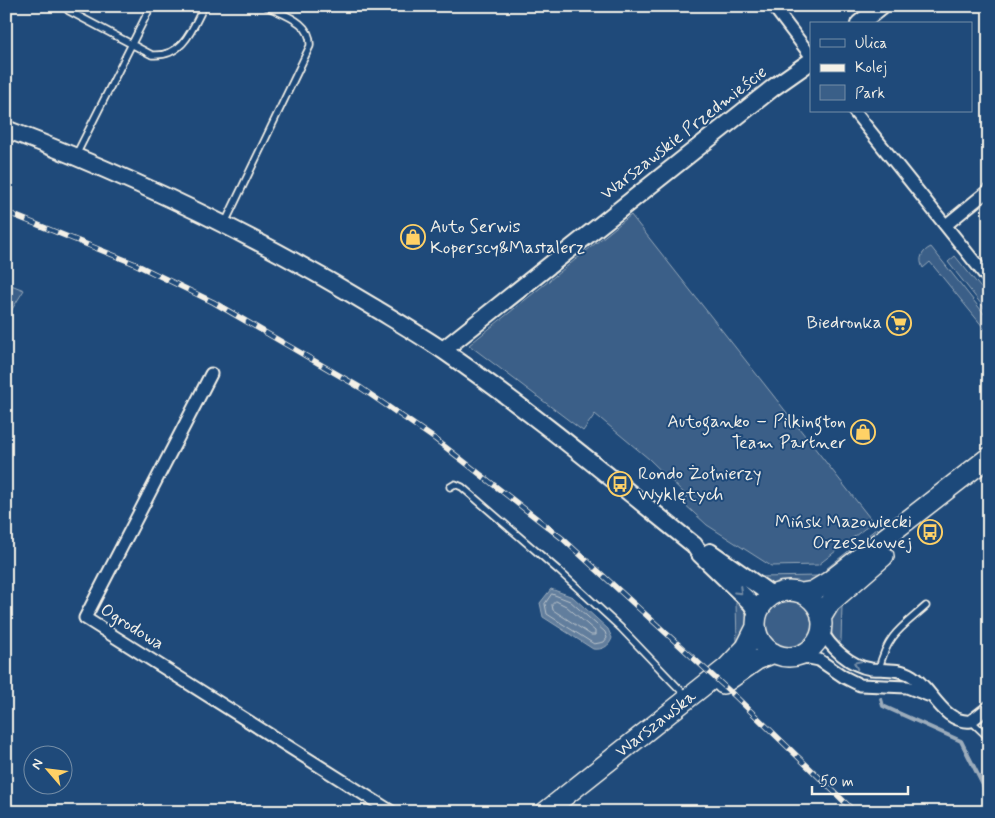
<svg xmlns="http://www.w3.org/2000/svg" width="995" height="818" font-family="Mynerve,sans-serif">
<style>
.green{fill:#3a5f88;stroke:#97a8b8}
.water{fill:#627e9d;stroke:#9cacbb}
.lines{fill:none;stroke-linecap:round;stroke-linejoin:round}
.shore{stroke:#bac3ca;stroke-width:1}
.stream{stroke:#9cacbb;stroke-width:4}
.lane-casing{stroke:#f4f1e8;stroke-width:9}
.street-casing{stroke:#f4f1e8;stroke-width:15}
.secondary-casing{stroke:#f4f1e8;stroke-width:20}
.primary-casing{stroke:#f4f1e8;stroke-width:22}
.lane{stroke:#1f4a7a;stroke-width:5.5}
.street{stroke:#1f4a7a;stroke-width:11}
.secondary{stroke:#1f4a7a;stroke-width:16}
.primary{stroke:#1f4a7a;stroke-width:19}
.rail-casing{stroke:#f4f1e8;stroke-width:5.5}
.rail{stroke:#1f4a7a;stroke-width:4;stroke-dasharray:11;stroke-linecap:butt}
.oneway{stroke:#748da6}
.labels{text-anchor:middle;dominant-baseline:central;stroke-width:4;stroke-linejoin:round;paint-order:stroke}
.street-label{font-size:18px;fill:#f4f1e8;stroke:#1f4a7a}
.poi-label{font-size:18px;fill:#f4f1e8;stroke:#1f4a7a;text-anchor:end}
</style>
<rect width="100%" height="100%" fill="#1f4a7a"/>
<filter id="ink" filterUnits="userSpaceOnUse"><feTurbulence type="fractalNoise" baseFrequency=".02" numOctaves="2"/><feDisplacementMap in="SourceGraphic" scale="10" xChannelSelector="R" yChannelSelector="G"/><feConvolveMatrix kernelMatrix="1 2 1 2 8 2 1 2 1" color-interpolation-filters="sRGB"/></filter>
<g filter="url(#ink)">
<path class="green" d="M631 215 873 522 818 565 771 566 707 525 681 501 687 496 649 459 595 414 583 431 469 345Z
M931 247 989 320 988 333 930 262 923 268C918 259 922 251 931 247Z
M955 256 989 298V314L948 262Z
M6 283 24 290 6 319Z
M877 528 882 533 828 575 826 569Z
M819 576 822 580 806 586 789 583 769 585 759 577Z
M763 624a26 26 0 1 1 52 0a26 26 0 1 1-52 0Z
M740 598C749 615 747 629 741 646L737 642 736 603Z
M839 603 842 606 841 641 839 645C827 634 830 615 839 603Z"/>
<path class="water" d="M551 589 573 597 608 629 612 638C609 647 602 650 593 649L543 617 540 603Z"/>
<g class="lines">
<path class="shore" d="M552 594 570 601 605 632 607 638 604 642 594 644 547 614 545 604Z
M556 601 566 606 595 631V635H591L553 610 552 605Z"/>
<path class="stream" d="M881 699 883 706 961 741 989 797"/>
<defs>
<path id="lane" d="M64 6 69 11 152 55C183 57 192 30 204 6
M76 155 151 6
M225 223 310 46C312 22 284 15 266 6
M450 487 455 484 462 487 558 570 621 628 687 697
M879 669C887 635 901 628 926 606
M971 721 989 738"/>
<path id="street" d="M773 6 811 56
M854 111 989 280
M946 225 989 190
M211 374 85 618 392 812
M821 630C830 647 850 666 871 669 884 670 900 668 912 676 932 688 943 724 971 721L989 707
M799 656 819 660 844 677 860 685 907 687 928 695"/>
<path id="secondary" d="M859 24 881 6
M6 129C137 179 255 235 375 308 398 322 422 336 444 351 531 411 612 479 694 545L700 554 751 603 758 614
M443 350 774 87 811 61
M710 552 773 596"/>
<path id="primary" d="M756 624a33 33 0 1 1 66 0a33 33 0 1 1-66 0Z
M801 593 813 591 828 582 989 457
M821 618 830 603 884 556
M723 684 757 660 774 653
M545 812 726 668 746 647 756 627"/>
</defs>
<use href="#lane" class="lane-casing"/>
<use href="#street" class="street-casing"/>
<use href="#secondary" class="secondary-casing"/>
<use href="#primary" class="primary-casing"/>
<use href="#lane" class="lane"/>
<use href="#street" class="street"/>
<use href="#secondary" class="secondary"/>
<use href="#primary" class="primary"/>
<defs>
<path id="rail" d="M6 212 133 263 213 302 361 388 435 439 563 539 736 697 855 812"/>
</defs>
<use href="#rail" class="rail-casing"/>
<use href="#rail" class="rail"/>
</g>
<defs><path id="oneway-chevron" d="M-2-3.5L2.5 0L-2 3.5" fill="none" stroke-width="1.6" stroke-linecap="round" stroke-linejoin="round" transform="scale(1.25)"/></defs>
<g class="oneway">
<use href="#oneway-chevron" transform="translate(739 591) rotate(44)"/>
<use href="#oneway-chevron" transform="translate(857 664) rotate(-154)"/>
</g>
</g>
<defs>
<symbol id="shop-ring" viewBox="-11 -11 22 22"><circle r="9.5" fill="#1f4a7a" stroke="#ffd166" stroke-width="1.5"/><path d="M-5-2.5h2.3a2.7 3.5 0 0 1 5.4 0H5L5.5 6h-11ZM-1.5-2.5h3a1.5 2.3 0 0 0-3 0Z" fill="#ffd166"/></symbol>
<symbol id="supermarket-ring" viewBox="-11 -11 22 22"><circle r="9.5" fill="#1f4a7a" stroke="#ffd166" stroke-width="1.5"/><path d="M-6-5.5h2.5l.6 2H6L4.5 2H-2.5L-4.4-4H-6ZM-1.5 3.2a1.3 1.3 0 1 0 .1 0ZM3 3.2a1.3 1.3 0 1 0 .1 0Z" fill="#ffd166"/></symbol>
<symbol id="bus-ring" viewBox="-11 -11 22 22"><circle r="9.5" fill="#1f4a7a" stroke="#ffd166" stroke-width="1.5"/><path d="M-5-6H5V4H4V6H2V4H-2V6H-4V4H-5ZM-3.5-4V0h7V-4ZM-3.5 1.2v1.5H-2V1.2ZM2 1.2v1.5H3.5V1.2Z" fill="#ffd166"/></symbol>
</defs>
<g fill-rule="evenodd">
<use href="#shop-ring" x="399" y="223" width="28" height="28"/>
<use href="#supermarket-ring" x="885" y="309" width="28" height="28"/>
<use href="#shop-ring" x="849" y="418" width="28" height="28"/>
<use href="#bus-ring" x="606" y="470" width="28" height="28"/>
<use href="#bus-ring" x="916" y="518" width="28" height="28"/>
</g>
<g class="labels">
<g class="street-label">
<text transform="translate(684 133) rotate(-38)">Warszawskie Przedmieście</text>
<text transform="translate(132 627) rotate(32)">Ogrodowa</text>
<text transform="translate(656 724) rotate(-38)">Warszawska</text>
</g>
<g class="poi-label">
<text x="430" y="227" text-anchor="start">Auto Serwis<tspan x="430" dy="21">Koperscy&amp;Mastalerz</tspan></text>
<text x="882" y="323">Biedronka</text>
<text x="846" y="422">Autoganko – Pilkington<tspan x="846" dy="21">Team Partner</tspan></text>
<text x="638" y="474" text-anchor="start">Rondo Żołnierzy<tspan x="638" dy="21">Wyklętych</tspan></text>
<text x="912" y="522">Mińsk Mazowiecki<tspan x="912" dy="21">Orzeszkowej</tspan></text>
</g>
</g>
<rect width="995" height="818" fill="none" stroke="#1f4a7a" stroke-width="25"/>
<rect x="12" y="12" width="970" height="793" fill="none" stroke="#f4f1e8" stroke-width="2" filter="url(#ink)"/>
<rect x="810" y="22" width="162" height="90" fill="#1f4a7a" stroke="#748da6"/>
<rect x="820" y="39" width="25" height="8" fill="#1f4a7a" stroke="#748da6"/>
<text x="855" y="48" font-size="15" fill="#f4f1e8">Ulica</text>
<rect x="820" y="64" width="25" height="8" fill="#f4f1e8" stroke="#748da6"/>
<text x="855" y="72" font-size="15" fill="#f4f1e8">Kolej</text>
<rect x="820" y="85" width="25" height="15" fill="#3a5f88" stroke="#748da6"/>
<text x="855" y="98" font-size="15" fill="#f4f1e8">Park</text>
<g transform="translate(48 770) rotate(298)"><circle r="24" fill="#1f4a7a" stroke="#748da6"/>
<path d="M0-4L9 19L0 12L-9 19Z" fill="#ffd166"/>
<text y="-8" font-size="14" font-weight="bold" text-anchor="middle" fill="#f4f1e8">N</text>
</g>
<path d="M812 786v8h96v-8" fill="none" stroke="#f4f1e8" stroke-width="2.5"/>
<text x="820" y="786" font-size="15" fill="#f4f1e8" stroke="#1f4a7a" stroke-width="4" paint-order="stroke">50 m</text>
</svg>
